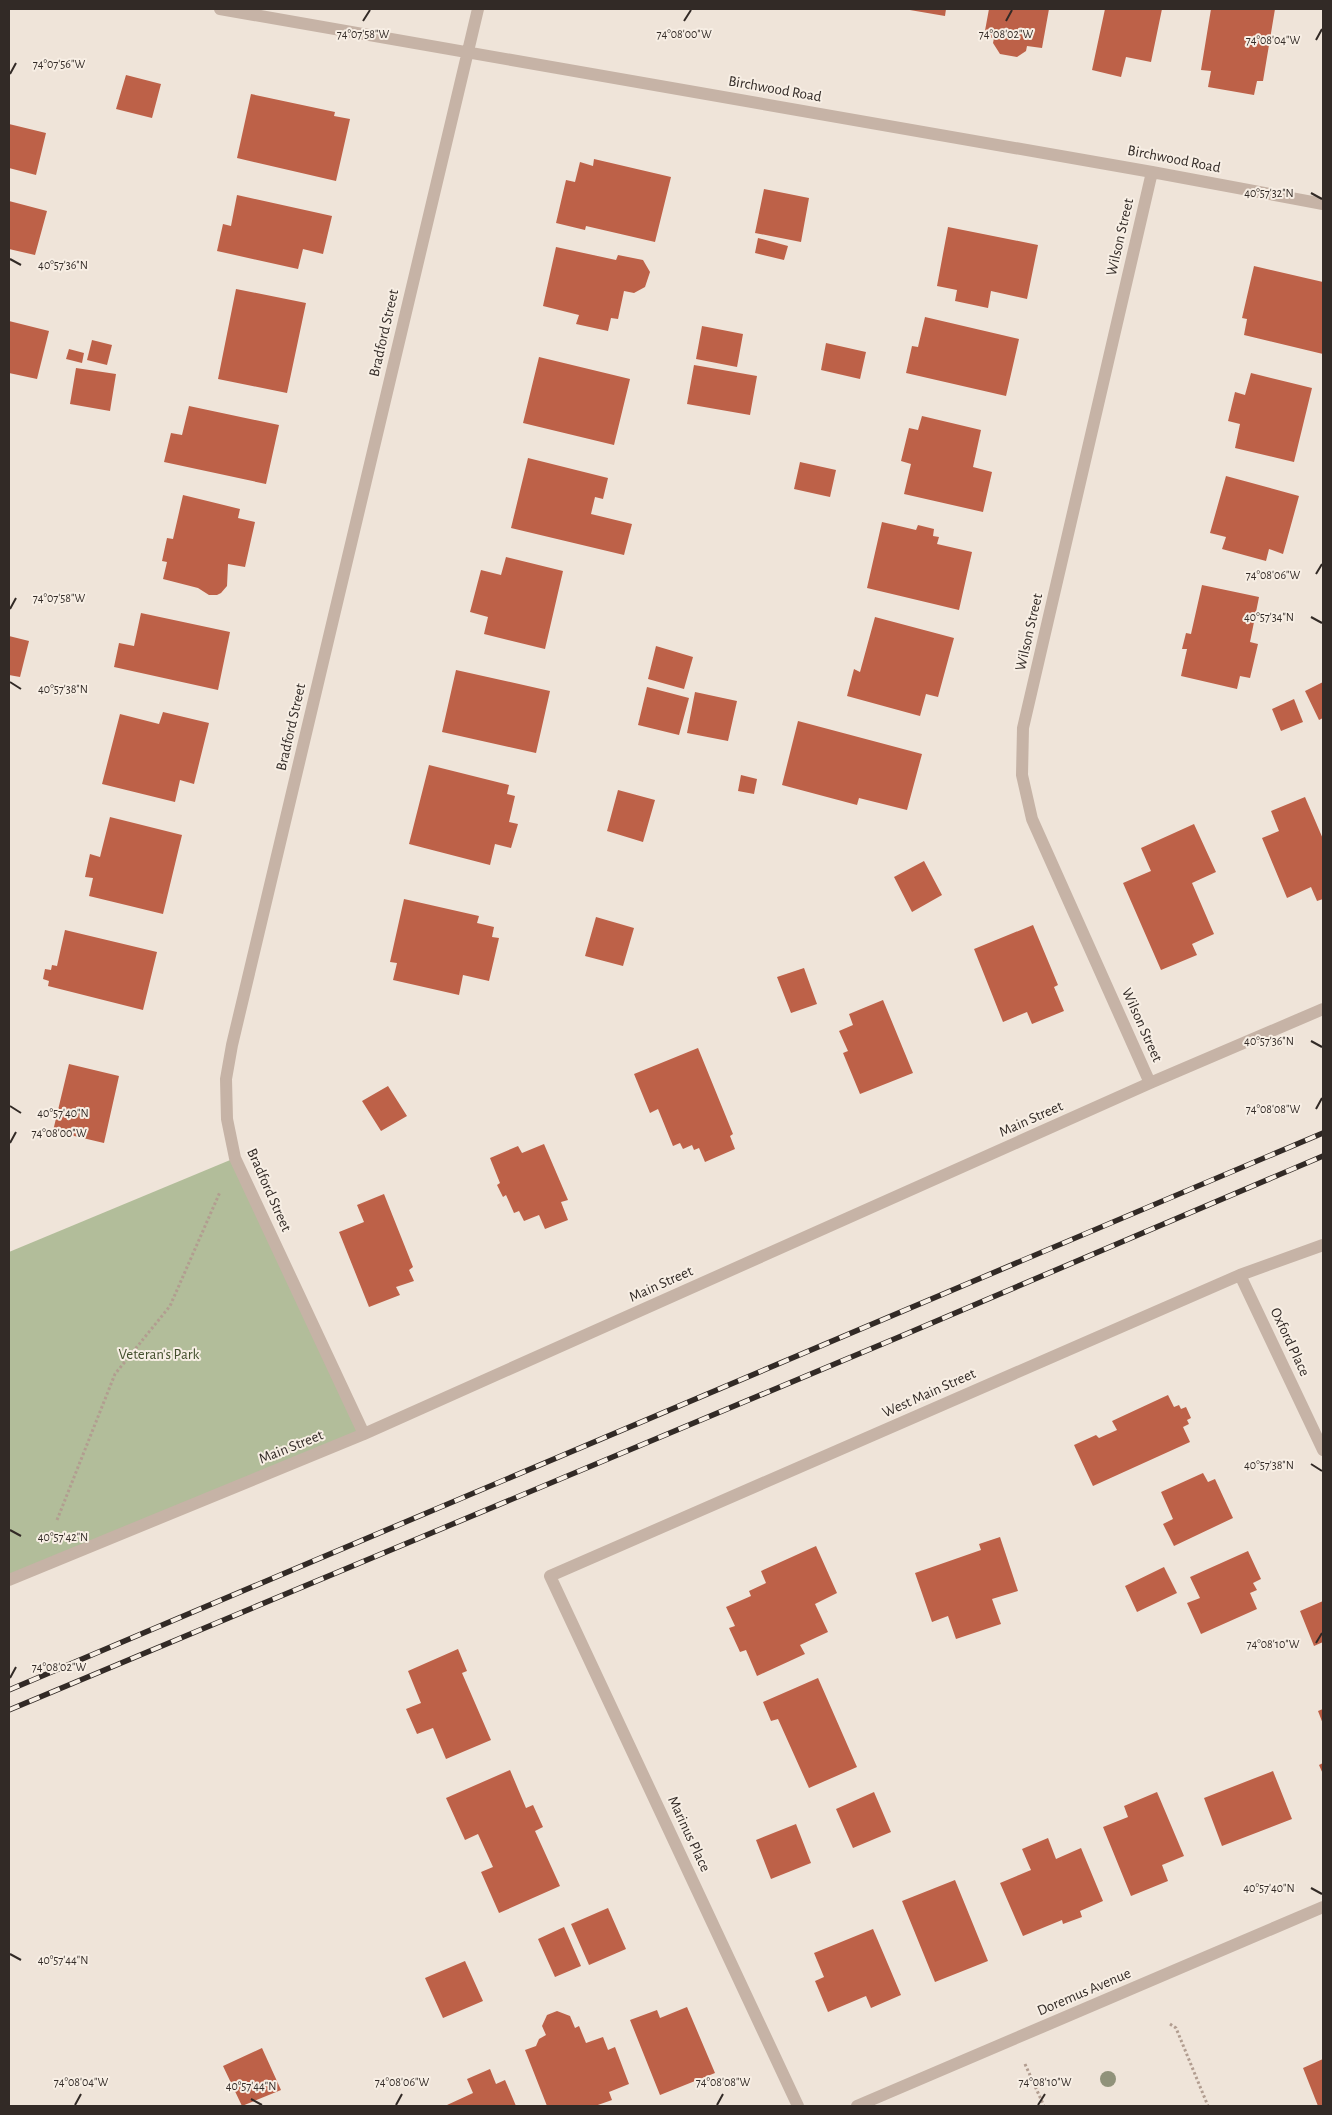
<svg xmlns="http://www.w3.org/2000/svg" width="1332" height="2115" font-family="'Alegreya Sans',sans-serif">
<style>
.green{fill:#b2bd9a}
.building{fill:#bd6148}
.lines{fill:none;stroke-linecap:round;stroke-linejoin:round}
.path{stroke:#b29d90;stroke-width:3;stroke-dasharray:2.5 2.5;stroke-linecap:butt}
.street{stroke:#c6b3a6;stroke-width:12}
.rail-casing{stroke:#322a26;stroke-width:5.5}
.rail{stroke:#f7eee4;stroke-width:4;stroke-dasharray:11;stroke-linecap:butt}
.tree{fill:#90927a}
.ticks{fill:none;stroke:#322a26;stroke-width:2}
.labels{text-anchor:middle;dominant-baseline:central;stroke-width:4;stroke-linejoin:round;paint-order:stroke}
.street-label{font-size:15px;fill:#322a26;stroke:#f7eee4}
.park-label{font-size:15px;fill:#434f2c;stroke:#f7eee4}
.ticks-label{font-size:12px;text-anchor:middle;fill:#322a26;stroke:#f7eee4;stroke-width:4;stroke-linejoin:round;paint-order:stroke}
</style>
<rect width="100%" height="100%" fill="#efe4d9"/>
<path class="green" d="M235 1158 364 1434 9 1580V1252Z"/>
<path class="building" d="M904 9H946L945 16Z
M989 9H1049L1042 48 1027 46 1026 51 1017 57 1000 54 993 43 994 38 984 36Z
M1105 9H1162L1151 62 1126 57 1121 77 1092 70Z
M1211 9H1275L1263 81H1257L1254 95 1208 87 1211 71 1201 70Z
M126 75 161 84 152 118 116 109Z
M251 94 335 112 334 116 350 119 336 181 237 158Z
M9 124 46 133 36 175 9 168Z
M594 159 671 177 655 242 586 226 585 230 556 223 566 180 575 182 580 162 593 166Z
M764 189 809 198 801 242 755 233Z
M237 195 332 216 323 254 303 249 298 269 217 251 223 224 231 226Z
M9 201 47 211 35 255 9 249Z
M948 227 1038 245 1027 299 991 291 988 308 955 301 957 290 937 286Z
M758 238 788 246 784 260 755 253Z
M556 247 616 260 618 255 643 260 650 272 645 287 634 293 624 291 618 319 611 318 608 331 576 324 579 315 543 306Z
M1254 266 1323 282V354L1244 335 1247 319 1242 318Z
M236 289 306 303 287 393 218 379Z
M925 317 1019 339 1006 396 906 373 912 346 918 347Z
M9 321 49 331 37 379 9 373Z
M702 326 743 334 737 367 696 359Z
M92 340 112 345 107 365 87 360Z
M826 343 866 352 860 379 821 370Z
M69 349 84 353 82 363 66 359Z
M539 357 630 379 614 445 523 423Z
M694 365 757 376 750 415 687 404Z
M76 368 116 374 110 411 70 404Z
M1251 373 1312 388 1294 462 1235 448 1240 424 1228 421 1235 392 1245 395Z
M189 406 279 425 266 484 164 462 171 433 182 435Z
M922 416 981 430 973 467 992 472 983 512 904 494 911 464 901 461 909 428 918 430Z
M528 458 608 478 603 499 595 497 591 514 632 524 624 555 511 528Z
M800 462 836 470 830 497 794 489Z
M1226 476 1299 496 1283 554 1269 549 1266 561 1222 549 1226 537 1210 533Z
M183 495 240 509 238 518 255 522 245 567 228 564 227 586 221 593 217 595H209L198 588 163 579 167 562 162 561 167 538 173 539Z
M882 522 916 530 918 525 934 529 933 536 939 537 937 544 972 552 959 610 867 588Z
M506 557 563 571 545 649 484 634 488 617 470 612 481 570 501 575Z
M1202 585 1259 597 1250 642 1258 644 1250 678 1240 676 1237 689 1181 676 1187 649H1182L1186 633 1191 634Z
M141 613 230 632 218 690 114 667 119 643 134 646Z
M875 617 954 638 938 697 926 694 920 716 847 696 854 669 860 672Z
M9 636 29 641 20 677 9 675Z
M656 646 693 657 684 689 648 679Z
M456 670 550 691 536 753 442 732Z
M1323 682V718L1319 720 1305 691Z
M647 687 689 698 679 735 638 725Z
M695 692 737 701 728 741 687 733Z
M1294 699 1303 722 1281 731 1272 709Z
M163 712 209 723 194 784 180 780 175 802 102 784 120 714 159 724Z
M798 721 922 754 907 810 859 798 857 805 782 785Z
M429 765 509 785 507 794 515 796 509 822 518 824 511 848 495 844 490 865 409 844Z
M741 775 757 779 754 794 738 791Z
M618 790 655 800 643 842 607 831Z
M1305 797 1323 839V899L1317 901 1311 887 1287 898 1262 838 1279 831 1271 811Z
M110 817 182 835 163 914 89 896 93 878 85 877 90 854 100 857Z
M1194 824 1216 872 1192 883 1214 934 1192 944 1197 955 1161 970 1123 883 1151 871 1141 848Z
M924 861 942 895 912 912 894 877Z
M404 899 479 916 477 923 494 927 492 937 499 938 489 981 463 975 459 995 393 980 397 963 390 962Z
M596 917 634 928 623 966 585 956Z
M1033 925 1058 985 1054 987 1064 1011 1032 1024 1027 1012 1003 1022 974 949Z
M65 930 157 952 143 1010 48 986 49 981 43 979 45 969 51 970 52 965 57 966Z
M804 968 817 1004 791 1013 777 977Z
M883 1000 913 1073 860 1094 843 1053 848 1051 839 1031 853 1025 849 1014Z
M698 1048 733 1134 730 1136 735 1149 705 1162 699 1148 694 1150 692 1145 683 1149 680 1143 673 1146 658 1109 650 1113 634 1074Z
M69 1064 119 1076 104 1143 53 1131Z
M388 1086 407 1116 381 1131 362 1101Z
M544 1144 568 1200 561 1202 568 1220 545 1229 539 1215 524 1221 519 1211 514 1213 506 1195 503 1197 497 1185 500 1183 490 1158 518 1146 522 1153Z
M384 1194 413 1267 409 1270 414 1281 396 1287 400 1295 369 1307 339 1232 364 1222 357 1205Z
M1168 1395 1174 1407 1179 1405 1181 1409 1186 1407 1191 1418 1187 1420 1189 1424 1183 1427 1190 1442 1093 1486 1074 1445 1096 1435 1099 1438 1117 1430 1112 1421Z
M1203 1473 1208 1482 1215 1479 1233 1518 1174 1546 1163 1524 1173 1519 1161 1492Z
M1000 1537 1018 1591 992 1599 1001 1624 956 1639 948 1616 932 1622 915 1573 981 1550 979 1544Z
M816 1546 837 1593 815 1604 828 1632 800 1645 805 1654 757 1676 746 1650 740 1652 729 1628 735 1626 726 1607 751 1596 749 1591 766 1583 761 1571Z
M1248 1551 1261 1579 1253 1583 1257 1590 1250 1593 1257 1609 1201 1634 1187 1603 1200 1598 1190 1577Z
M1164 1567 1177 1593 1137 1612 1125 1586Z
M1323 1601V1642L1314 1646 1300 1611Z
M458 1649 467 1671 462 1673 491 1740 446 1759 433 1728 417 1734 406 1709 421 1703 408 1671Z
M818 1678 857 1767 809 1788 778 1719 771 1721 763 1702Z
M1323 1709V1724L1318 1711Z
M1323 1763V1774L1319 1765Z
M510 1770 526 1808 533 1805 543 1827 535 1831 560 1886 499 1913 481 1872 493 1867 478 1834 465 1840 446 1798Z
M1273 1771 1292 1819 1222 1846 1204 1798Z
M874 1792 891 1832 853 1848 836 1809Z
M1157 1792 1184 1856 1162 1865 1168 1881 1131 1896 1103 1827 1128 1817 1124 1806Z
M796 1824 811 1863 771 1879 756 1840Z
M1048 1838 1056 1859 1081 1848 1103 1901 1080 1911 1082 1917 1063 1924 1062 1920 1023 1936 1000 1883 1031 1870 1022 1849Z
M955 1880 988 1961 935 1982 902 1901Z
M608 1908 626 1949 589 1965 571 1924Z
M564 1927 581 1966 555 1977 538 1939Z
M873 1929 901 1995 871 2008 866 1996 828 2012 815 1981 824 1977 814 1953Z
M465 1961 483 2001 443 2018 425 1978Z
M687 2007 715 2073 660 2095 630 2020 657 2010 660 2018Z
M557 2011 570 2016 575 2028 579 2026 586 2043 603 2037 608 2050 615 2047 629 2084 609 2092 612 2100 595 2106H547L525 2050 536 2046 539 2039 546 2035 542 2026 547 2015Z
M262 2048 281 2090 242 2106 223 2066Z
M1323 2059V2106H1318L1303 2068Z
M490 2069 496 2084 505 2080 516 2106H448L447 2105 473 2093 467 2079Z"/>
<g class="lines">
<path class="path" d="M57 1520 115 1374 170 1306 220 1192
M1170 2024 1176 2028 1208 2106
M1025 2064 1044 2106"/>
<path class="street" d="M220 9 1152 172 1323 204
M1150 1083 1032 819 1022 775 1023 728 1152 172
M1240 1275 1323 1450
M364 1434 235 1158 227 1119 226 1079 232 1045 478 9
M9 1580 364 1434 1150 1083 1323 1009
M798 2106 550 1576 1240 1275 1323 1245
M857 2106 1323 1907"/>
<defs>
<path id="rail" d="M9 1690 1323 1133
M9 1710 899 1337 1323 1156"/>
</defs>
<use href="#rail" class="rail-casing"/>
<use href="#rail" class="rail"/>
</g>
<circle class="tree" cx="1108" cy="2079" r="8"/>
<path class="ticks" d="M363 21 370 10M684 21 691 10M1006 21 1012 10M1316 40 1322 29M10 74 16 63M1311 193 1322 199M10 259 21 265M1316 574 1322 564M10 609 16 598M1311 617 1322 623M10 682 21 689M1311 1041 1322 1047M10 1106 21 1113M1316 1109 1322 1098M10 1143 16 1132M1311 1464 1322 1471M10 1530 21 1536M1316 1643 1322 1633M10 1678 16 1667M1311 1888 1322 1894M10 1954 21 1960M251 2099 262 2105M75 2105 81 2094M396 2105 402 2094M717 2105 723 2094M1038 2105 1045 2094"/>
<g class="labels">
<g class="street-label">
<text transform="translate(775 89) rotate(10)">Birchwood Road</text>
<text transform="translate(1174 159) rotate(11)">Birchwood Road</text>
<text transform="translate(1120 237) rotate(-77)">Wilson Street</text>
<text transform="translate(384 333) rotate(-77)">Bradford Street</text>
<text transform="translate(1029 632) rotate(-77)">Wilson Street</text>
<text transform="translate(291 727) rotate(-77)">Bradford Street</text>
<text transform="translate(1142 1025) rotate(66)">Wilson Street</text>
<text transform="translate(1031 1119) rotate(-24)">Main Street</text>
<text transform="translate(269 1190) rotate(66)">Bradford Street</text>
<text transform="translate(661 1284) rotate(-24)">Main Street</text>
<text transform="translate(1290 1342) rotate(65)">Oxford Place</text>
<text transform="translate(929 1393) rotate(-24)">West Main Street</text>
<text transform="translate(291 1447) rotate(-22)">Main Street</text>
<text transform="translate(689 1834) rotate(65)">Marinus Place</text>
<text transform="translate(1084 1992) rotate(-23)">Doremus Avenue</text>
</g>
<g class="park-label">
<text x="159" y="1354">Veteran's Park</text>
</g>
</g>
<g class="ticks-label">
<text x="684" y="38">74°08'00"W</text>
<text x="363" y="38">74°07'58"W</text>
<text x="1006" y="38">74°08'02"W</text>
<text x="1273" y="44">74°08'04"W</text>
<text x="59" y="68">74°07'56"W</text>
<text x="1269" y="197">40°57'32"N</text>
<text x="63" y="269">40°57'36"N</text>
<text x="1273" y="579">74°08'06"W</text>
<text x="59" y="602">74°07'58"W</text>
<text x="1269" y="621">40°57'34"N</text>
<text x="63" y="693">40°57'38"N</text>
<text x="1269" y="1045">40°57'36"N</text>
<text x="1273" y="1113">74°08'08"W</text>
<text x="63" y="1117">40°57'40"N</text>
<text x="59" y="1137">74°08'00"W</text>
<text x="1269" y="1469">40°57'38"N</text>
<text x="63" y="1541">40°57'42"N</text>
<text x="1273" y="1648">74°08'10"W</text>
<text x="59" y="1671">74°08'02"W</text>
<text x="1269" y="1892">40°57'40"N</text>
<text x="63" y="1964">40°57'44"N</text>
<text x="81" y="2086">74°08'04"W</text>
<text x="402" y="2086">74°08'06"W</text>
<text x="723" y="2086">74°08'08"W</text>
<text x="1045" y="2086">74°08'10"W</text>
<text x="251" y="2090">40°57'44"N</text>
</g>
<rect width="1332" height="2115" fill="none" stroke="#322a26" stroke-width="20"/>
</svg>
